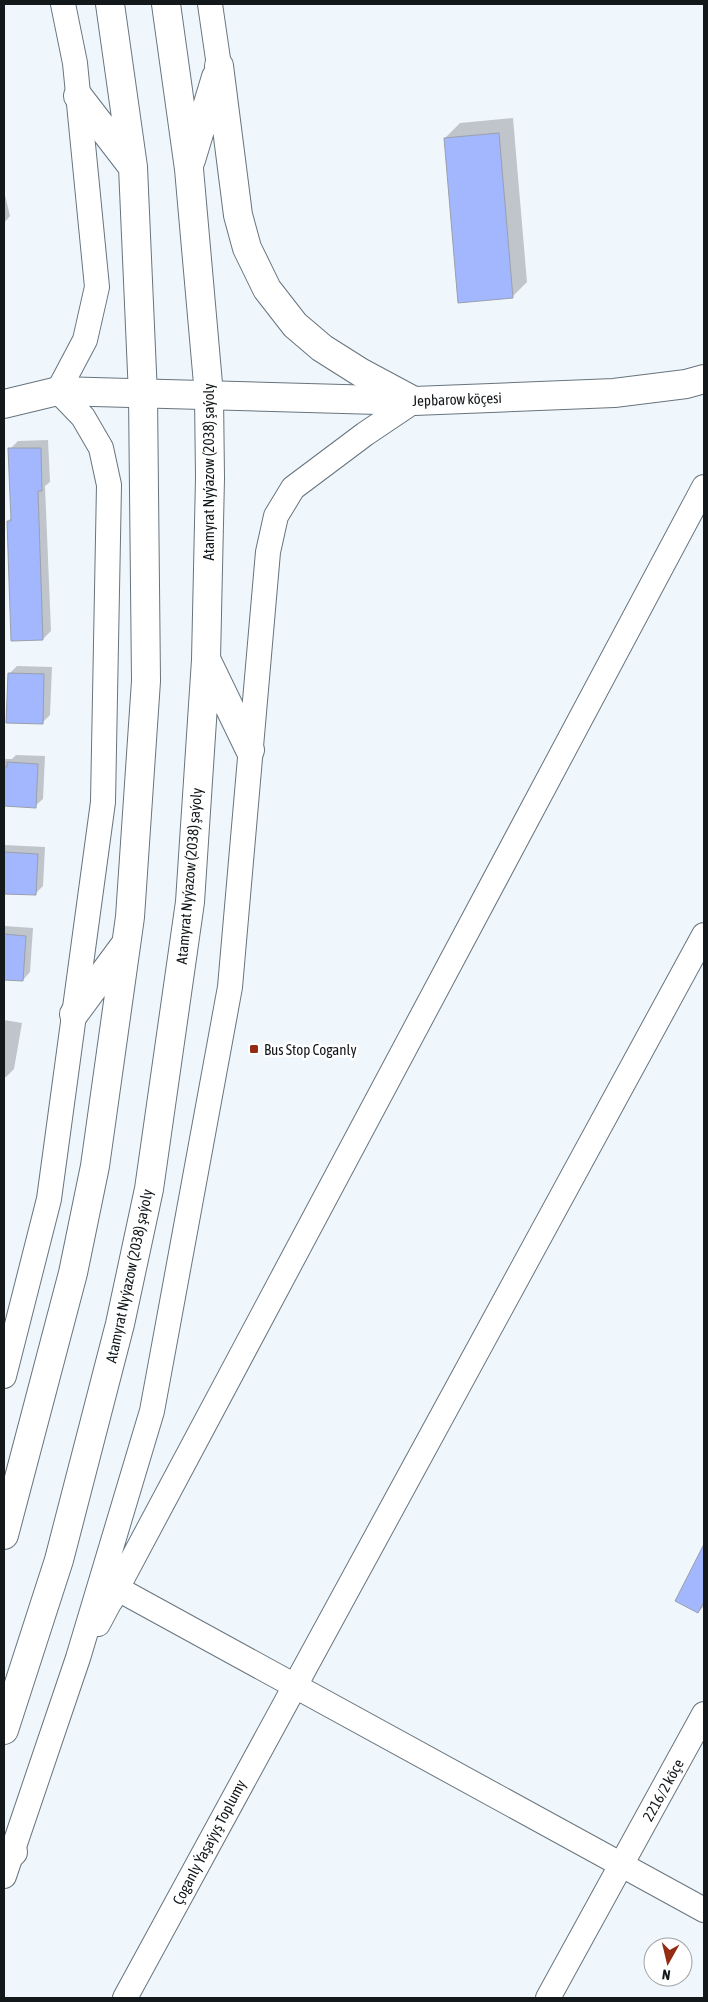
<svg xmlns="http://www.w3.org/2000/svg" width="708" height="2002" font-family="'Asap Condensed',sans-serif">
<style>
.shadow{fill:#0003}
.building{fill:#a2b7fe;stroke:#9a9fac}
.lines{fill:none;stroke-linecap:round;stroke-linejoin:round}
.minor-casing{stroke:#68747d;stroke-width:26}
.tertiary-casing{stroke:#68747d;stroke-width:30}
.primary-casing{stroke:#68747d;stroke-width:30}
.minor{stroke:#fff;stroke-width:24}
.tertiary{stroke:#fff;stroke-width:28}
.primary{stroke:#fff;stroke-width:28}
.poi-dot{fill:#942c13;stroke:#fff;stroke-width:2}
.labels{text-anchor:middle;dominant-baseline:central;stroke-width:5;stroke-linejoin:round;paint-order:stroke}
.street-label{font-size:15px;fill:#13181b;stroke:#fff}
.poi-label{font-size:15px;fill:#13181b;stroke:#fff;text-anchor:start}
</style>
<rect width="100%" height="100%" fill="#eff7fd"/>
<path class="shadow" d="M513 118 527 282 512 297 445 138 460 123Z
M4 191 10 216 4 223Z
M48 440 50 482 45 486 51 631 43 639 8 521 12 517 10 449 18 441Z
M17 666 52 667 50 715 42 723 9 674Z
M16 755 45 756 43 799 35 806 4 805V759H12Z
M4 845 45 847 43 886 35 894 4 893Z
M4 926 33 928 30 972 23 980 4 978Z
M4 1020 22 1023 14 1069 6 1077H4Z
M701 1560 704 1561V1606L698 1612Z"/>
<path class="building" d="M499 133 513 298 458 303 444 138Z
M8 448H41L42 491H38L43 640 11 641 7 521H11Z
M8 673 44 674 43 724 6 723Z
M7 762 38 764 36 808 4 806V767H7Z
M4 852 38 854 36 895 4 894Z
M4 934 26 936 23 981 4 980Z
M704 1544V1602L698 1613 675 1601Z"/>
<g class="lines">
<defs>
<path id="minor" d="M210 4 219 66
M4 1376 49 1199 103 802 109 485 101 448 83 417 58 391 85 340 97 287 75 63 63 4
M110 1602 118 1589 704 1910
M98 1624 704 487
M4 1876 78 1658 152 1411 230 987 268 552 276 516 293 488 365 434 414 401
M125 1998 704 935
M548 1998 704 1714"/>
<path id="tertiary" d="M4 404 58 391 414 401 614 393 686 384 704 379"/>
<path id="primary" d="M219 66 238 215 247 248 267 289 295 325 322 348 360 372 414 401
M78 96 132 166
M191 160 216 77
M207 661 250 750
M74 1014 125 945
M4 1535 73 1273 95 1166 130 917 146 681 143 395 133 167 110 4
M4 1730 59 1560 120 1324 149 1189 190 902 206 660 210 478 209 395 189 169 166 4
M4 1860 13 1852"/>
</defs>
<use href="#minor" class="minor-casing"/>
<use href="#tertiary" class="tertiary-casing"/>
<use href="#primary" class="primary-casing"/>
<use href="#minor" class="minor"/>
<use href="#tertiary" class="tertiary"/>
<use href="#primary" class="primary"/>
</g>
<rect class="poi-dot" x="249" y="1044" width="10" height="10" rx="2.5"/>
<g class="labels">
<g class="street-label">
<text transform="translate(457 399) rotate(-2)">Jepbarow köçesi</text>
<text transform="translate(208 472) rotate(-90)">Atamyrat Nyýazow (2038) şaýoly</text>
<text transform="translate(189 876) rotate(-85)">Atamyrat Nyýazow (2038) şaýoly</text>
<text transform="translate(129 1276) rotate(-78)">Atamyrat Nyýazow (2038) şaýoly</text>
<text transform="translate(663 1790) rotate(-61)">2216/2 köçe</text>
<text transform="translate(209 1842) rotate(-62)">Çoganly Ýaşaýyş Toplumy</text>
</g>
<g class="poi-label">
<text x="264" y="1049">Bus Stop Coganly</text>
</g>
</g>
<rect width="708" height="2002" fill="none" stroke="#13181b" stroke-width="10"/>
<g transform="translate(668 1962) rotate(188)"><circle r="24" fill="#ffffff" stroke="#a1a3a4"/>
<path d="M0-4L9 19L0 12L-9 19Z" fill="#942c13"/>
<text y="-8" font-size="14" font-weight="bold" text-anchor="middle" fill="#13181b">N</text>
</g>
</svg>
